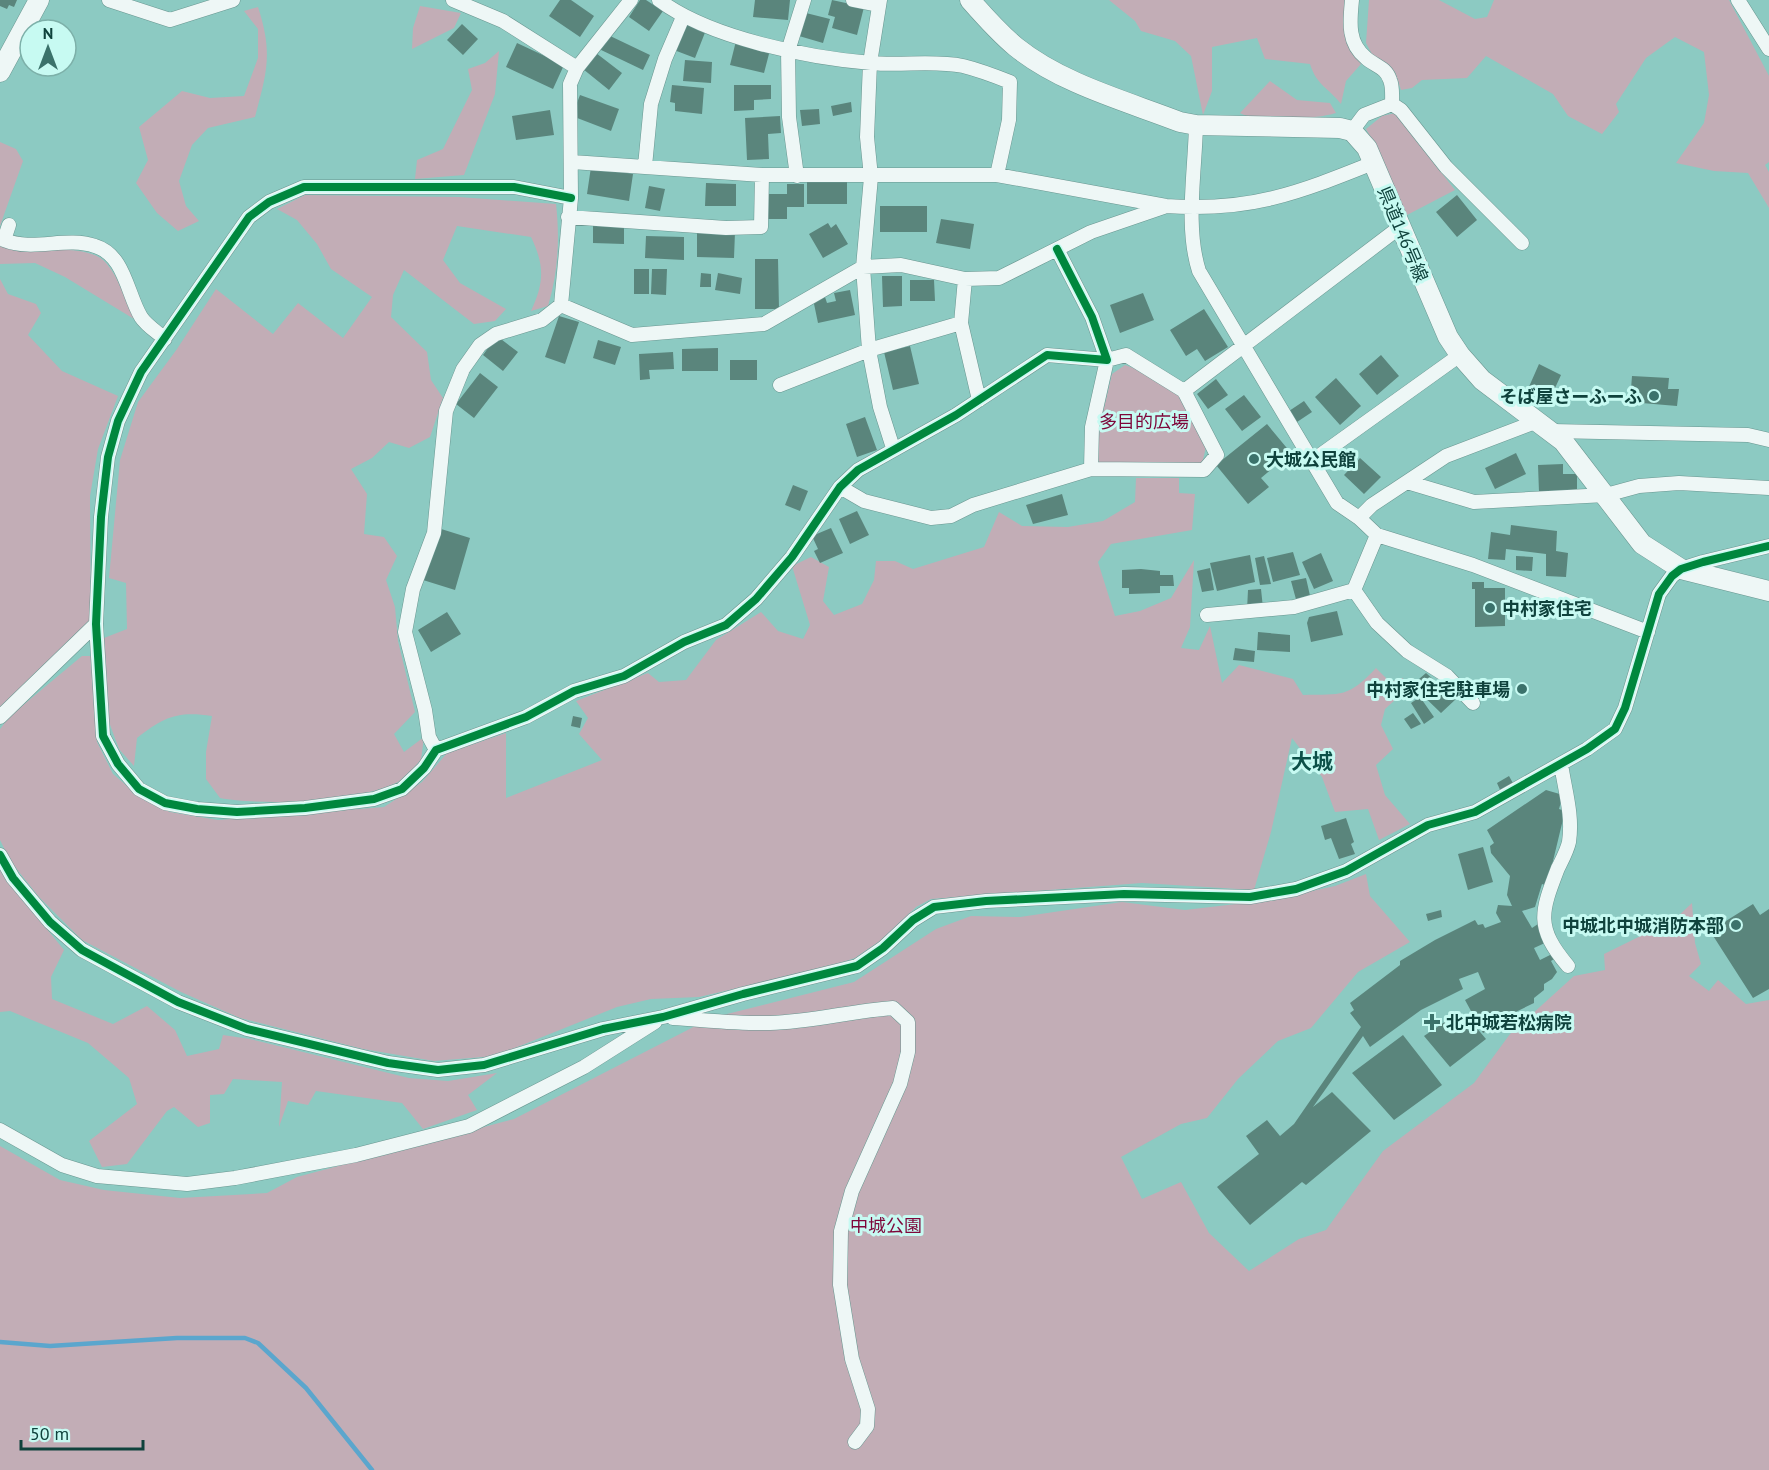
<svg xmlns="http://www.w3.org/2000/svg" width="1769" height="1470" font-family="'PT Sans','Noto Sans JP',sans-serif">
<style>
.green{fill:#c2adb6}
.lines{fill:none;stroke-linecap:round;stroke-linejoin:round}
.stream{stroke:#5ba6cd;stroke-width:4.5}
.building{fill:#5a857c}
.street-casing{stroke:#699690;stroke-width:15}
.secondary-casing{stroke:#699690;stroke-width:21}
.street{stroke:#eef7f6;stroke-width:14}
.secondary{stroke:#eef7f6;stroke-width:20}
.cycleway-casing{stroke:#c7faf2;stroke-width:11}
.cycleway{stroke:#00873e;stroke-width:8}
.poi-dot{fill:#3b726b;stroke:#c7faf2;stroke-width:2}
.labels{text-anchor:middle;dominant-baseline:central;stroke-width:6;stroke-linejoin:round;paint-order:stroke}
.street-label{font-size:18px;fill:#0f423c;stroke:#c7faf2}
.poi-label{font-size:18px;font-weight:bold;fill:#0f423c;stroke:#c7faf2;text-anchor:end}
.park-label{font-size:18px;fill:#7e073a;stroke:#c7faf2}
.quarter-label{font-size:21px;font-weight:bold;fill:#0c5048;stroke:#c7faf2}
</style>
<rect width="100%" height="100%" fill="#8ccac2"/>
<path class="green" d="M1109 0H1346C1344 24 1344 45 1361 64L1346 81 1341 104C1328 87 1317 86 1310 64L1265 59 1257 38 1212 47V91L1203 115 1191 56 1175 41 1141 31 1135 21Z
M1369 0H1439L1475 19 1487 17 1494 0H1729L1769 76V162L1765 165 1769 172V208L1748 173 1714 171 1676 163 1704 123 1709 95 1704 52 1675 37 1646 58 1616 104 1619 112 1602 134 1568 116 1553 94 1486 56 1467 78 1422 80 1412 88 1401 90 1395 72 1374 58 1366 43Z
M420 6 461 13 454 28 412 49 413 28Z
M258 7C273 53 267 72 255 117L208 128 192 145 179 181 186 206 199 221 178 231 157 213 136 183 148 160 139 127 182 91 210 98 244 96 258 58V29L244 11Z
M499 51 495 94 464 175 415 179 417 160 443 149 472 90 468 69 485 63Z
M1270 81 1297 100 1330 103 1336 113C1318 119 1256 123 1240 113Z
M1395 113 1455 190 1407 215C1393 186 1382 156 1366 129L1382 116Z
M0 142 16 149 23 161 0 226Z
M305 195 459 197 556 204C560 239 558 273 548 306L531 311C544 283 545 266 531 237L457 226 443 260 460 283 506 309 495 321 474 324 404 270 393 295 391 317 427 352 431 380 443 398 430 437 409 448 389 442 372 458 351 469 367 494 364 534 384 537 397 556 386 580 395 607 398 641 415 712 394 734 404 752 424 737 421 760C415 766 409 775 402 780 362 803 264 806 220 798L206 779V752L212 716C177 711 164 717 137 738L134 766 119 749 106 714 104 638 127 629 126 583 109 578 120 460 138 402 177 349 216 289 273 334 298 303 343 338 372 297 331 269 317 244 297 220 277 209Z
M0 245C31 256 88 240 107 264 119 278 126 302 134 319L65 277 35 263 0 264Z
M0 279 8 294 36 304 41 313 28 335 62 371 118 396 98 449 90 496 91 621 0 708Z
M1125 365 1144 372 1177 392 1206 447 1202 464 1097 463 1100 425 1112 374Z
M1136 478H1179V493L1195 494 1192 530 1111 544 1098 562 1115 616 1140 611 1171 598 1194 560 1190 627 1181 648 1199 650 1210 626 1222 683 1239 665 1293 679 1303 695C1342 694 1348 698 1376 668L1390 682 1403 678 1405 691 1385 709 1381 725 1393 749 1376 765 1385 795 1410 824 1379 840 1368 809 1335 812 1322 777 1292 738 1271 832 1254 890 1142 883 931 899 916 907 886 937 855 958 825 968 699 997 651 999 617 1007 495 1056 434 1061 363 1049 240 1018 181 992 82 940 39 897 11 862 0 840V729L10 716 82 656H91L97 742 113 774 139 796 170 812 218 820 384 807 422 782 447 753 506 733V798L602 760 579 734 588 718 576 701 648 673 659 682 686 680 716 640 761 612 778 631 803 639 810 625 792 566 811 557 829 567 823 601 834 615 862 604 874 580 876 561H895L913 569 984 547 999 512 1022 526 1068 527 1103 521 1135 502Z
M0 866 25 902 64 950 51 977 52 999 113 1024 147 1006 175 1030 187 1056 219 1049 223 1035 250 1039 409 1078 448 1081 497 1073 468 1095 477 1110 423 1129 402 1103 316 1091 308 1105 288 1101 279 1127 282 1082 233 1079 224 1094 210 1095V1123L198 1127 174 1107 167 1111 127 1164 102 1167 89 1141 137 1104 129 1078 88 1043 10 1011 0 1012Z
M1366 874 1370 896 1410 942 1358 972 1311 1028 1278 1041 1238 1079 1207 1118 1181 1124 1121 1157 1142 1199 1181 1182 1209 1233 1249 1271 1299 1239 1326 1230 1383 1151 1474 1083 1510 1034 1574 976 1605 970 1604 954 1675 919 1692 903 1695 943 1701 964 1689 976 1709 991 1718 980 1746 1004 1769 1000V1470H0V1146L60 1180 104 1190 180 1198 267 1193 297 1177 514 1119 711 1018 854 982 936 929 971 916 1020 917 1122 902 1185 910 1270 900 1335 886Z"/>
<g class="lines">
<path class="stream" d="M0 1342 50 1346 177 1338H245L258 1343 306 1388 372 1470"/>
</g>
<path class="building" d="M0 0H17L14 7 9 5 7 9 0 6Z
M560 0H571L594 16 580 37 549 16Z
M640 0H646L663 11 649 31 629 17Z
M755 0H790L788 20 753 17Z
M832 0 864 7 857 35 832 28 835 17 828 15Z
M806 13 830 19 823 43 799 36Z
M684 22 706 30 695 58 674 50Z
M462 24 478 39 463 55 447 40Z
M606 34 650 55 643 70 599 49Z
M736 41 770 50 764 73 730 65Z
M517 43 564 65 553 89 506 67Z
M596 53 622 73 609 90 583 69Z
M685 60 712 62 711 83 683 81Z
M672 85 704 88 702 114 675 111V103L670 102Z
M734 85H771V99L754 100V110L734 111Z
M580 95 619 109 611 131 572 116Z
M851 102 852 112 833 116 831 106Z
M819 109 820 124 802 126 800 110Z
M550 110 554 135 516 140 512 116Z
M780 116 781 133 768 134 769 159 747 160 745 118Z
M591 167 633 174 629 201 587 194Z
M807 180H847V204H807Z
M706 183 736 184V206H705Z
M787 184H804V207H787V219H768V194H787Z
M649 186 665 189 660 211 645 208Z
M1457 195 1477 220 1457 237 1436 212Z
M880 206H927V232H880Z
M941 219 974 224 970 249 936 243Z
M593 223 624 224V244L593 243Z
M828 223 831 228 836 224 848 244 823 258 809 234Z
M697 232H735L734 258 697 257Z
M646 236 684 237V260L645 258Z
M755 259H778L779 309H755Z
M634 269H649V294H634Z
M652 269H667L666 295 651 294Z
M701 273 711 274V287H700Z
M718 273 742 278 740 294 715 290Z
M882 276H902V306L883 307Z
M910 280H934L935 301H910Z
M850 290 855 315 818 323 813 299 825 297 827 303 836 301 834 293Z
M1143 293 1154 320 1120 333 1110 305Z
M1204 309 1228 347 1205 361 1197 349 1186 356 1170 330Z
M559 316 579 322 565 364 545 357Z
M497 336 518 352 503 371 483 355Z
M598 340 621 347 615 365 593 358Z
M910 346 919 384 893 390 884 352Z
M718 348V371H682V349Z
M673 352 674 369 649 370 650 379 640 380 639 354Z
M1381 355 1399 376 1377 395 1359 374Z
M730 360H757V380H730Z
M1539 364 1561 375 1550 399 1528 389Z
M480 373 498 387 474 418 456 404Z
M1632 376 1669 378 1668 389H1679L1677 406 1630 402Z
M1336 378 1361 406 1340 425 1315 397Z
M1216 379 1228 395 1208 409 1197 394Z
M1244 395 1261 417 1242 431 1225 409Z
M1304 401 1312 412 1297 422 1289 411Z
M865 417 877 450 857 457 846 424Z
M1267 424 1291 453 1261 478 1269 487 1248 504 1216 465Z
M1516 453 1526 474 1495 489 1485 468Z
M1360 458 1381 477 1364 494 1344 475Z
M1563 464V474H1577V492H1539L1538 465Z
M793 485 808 491 800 511 785 505Z
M1062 494 1068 515 1033 524 1026 505Z
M857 511 869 535 850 544 839 519Z
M1511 525 1557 531 1556 551 1568 553 1566 577 1546 576V554L1506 549 1505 560 1488 559 1491 532 1510 535Z
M438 528 470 538 455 590 423 580Z
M831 528 843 553 820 563 814 551 818 549 812 536Z
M1293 552 1300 575 1273 582 1267 558Z
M1321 553 1333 581 1314 589 1302 562Z
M1250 555 1255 582 1217 591 1210 563Z
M1264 556 1271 584 1260 585 1255 558Z
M1516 556 1533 557 1532 571 1516 570Z
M1210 568 1214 590 1202 592 1197 571Z
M1141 569 1160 571V575H1173L1174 586H1160V593L1129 594V588H1122V570Z
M1306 578 1311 600 1297 603 1291 581Z
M1472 582H1484V588H1505V626L1475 627V589H1472Z
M1261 589 1263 608 1247 610 1248 590Z
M1337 611 1343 635 1311 642 1307 623 1309 617Z
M447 612 461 634 431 652 418 630Z
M1258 632 1290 635V652L1257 650Z
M1235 648 1255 651 1254 662 1233 660Z
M1426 673 1456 699 1441 713 1412 685Z
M1420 697 1434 717 1424 724 1411 703Z
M1413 713 1421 724 1411 729 1404 719Z
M573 716 582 718 580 728 571 726Z
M1509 776 1514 785 1501 792 1497 783Z
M1546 790 1563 795 1559 809 1565 811 1547 886 1542 884 1535 907 1522 911 1532 928 1538 924 1547 942 1534 948 1540 960 1552 954 1554 959 1551 961 1557 972 1552 979 1544 984V990L1534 998V1003L1499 1020 1500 1024 1483 1033 1465 1000 1485 989 1478 972 1459 979 1463 989 1421 1010 1370 1047 1363 1036 1313 1107 1332 1092 1371 1131 1306 1185 1302 1182 1250 1225 1217 1187 1259 1154 1246 1136 1267 1120 1280 1136 1294 1124 1361 1027 1350 1013 1354 1010 1350 1003 1400 965V961L1435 940 1475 920 1478 925 1483 924 1485 928 1501 922 1496 913 1498 905 1512 906 1507 895 1510 876 1491 853 1490 846 1494 843 1487 830Z
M1346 818 1354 842 1351 844 1355 854 1339 859 1331 838 1325 840 1321 826Z
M1483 847 1493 882 1468 890 1458 854Z
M1753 904 1760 915 1769 909V989L1753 998 1710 931Z
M1441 910 1442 917 1428 921 1426 914Z
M1455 1015 1469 1031 1475 1026 1486 1039 1450 1067 1424 1036Z
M1403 1035 1442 1085 1394 1120 1352 1073Z"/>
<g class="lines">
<defs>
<path id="street" d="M109 0 170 20 233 0
M453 0 503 21 577 68
M659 0C709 38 809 58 871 63 901 66 933 60 963 66 979 70 995 76 1010 82L1009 120 997 175
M853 0 878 5
M880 0 870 63 867 137 871 177 863 267 869 350 880 407 893 448
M1352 0C1350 21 1347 43 1366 58 1375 66 1386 67 1390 80 1393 87 1392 97 1392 104
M1738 0 1769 49
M1196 125C1195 172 1185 227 1199 271L1337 503 1359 518 1377 535 1473 565 1648 632
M1352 131 1364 115 1392 104 1401 110 1446 167 1522 243
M572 162 762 175H997L1166 206C1250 212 1298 193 1373 163
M645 166 651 104 665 59 683 17
M797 176 789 117 788 51 804 0
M571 198 514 187H304L269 202 249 217 141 372 118 421 108 457 101 517 96 624 103 736 118 764 139 789 165 803 197 809 237 812 305 808 374 799 402 789 424 768 436 750 526 717 574 691 624 676 684 642 726 625 756 599 792 557 840 487 858 470 956 415 1047 355 1107 360 1092 317 1057 249
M568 217 726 228 761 227 762 175
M9 225 4 240C34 252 65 236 95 246 125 255 127 294 141 317 146 325 157 332 165 339
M965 279 961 323 979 400
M561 305 632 335 764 324 863 267 901 265 965 279 999 278 1091 232 1164 207
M780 385 869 350 961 323
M1184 391 1400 227
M1551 431 1748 435 1769 440
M1312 461 1460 355
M1407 482 1474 502 1606 495 1639 486 1679 483 1769 488
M840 487 864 501 931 518 951 516 973 505 1091 469 1092 427 1107 360 1126 355 1184 391 1217 455 1204 470 1091 469
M1359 518 1372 505 1446 456 1538 421
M1354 590 1377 623 1407 651 1447 676 1473 703
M1207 615 1294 607 1354 590 1377 535
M0 717 96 624
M436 750 429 737 425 710 405 632 413 589 434 533 446 411 463 369 480 345 496 334 542 320 561 305 571 198 570 84 577 68 631 0
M1561 764C1565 791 1573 815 1569 842 1567 851 1562 860 1558 868 1541 912 1535 927 1568 966
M0 855 13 878 50 922 82 950 178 1002 247 1029 388 1063 438 1070 484 1065 603 1029 663 1017 743 994 857 966 883 948 913 920 934 907 986 901 1124 894 1250 897 1296 889 1346 871 1428 825 1475 812 1587 749 1615 729 1625 708 1659 594 1672 576 1681 569 1703 562 1769 546
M673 1018C705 1020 738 1024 770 1023 811 1022 851 1011 893 1008L908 1022V1052L900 1084 852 1191 841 1231 840 1285 852 1359 868 1409 867 1426 855 1442
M0 1130 62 1165 97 1176 187 1184 235 1178 356 1155 469 1126 584 1067 655 1022"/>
<path id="secondary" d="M970 0C984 16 999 33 1016 47 1062 84 1126 101 1180 122L1196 125 1340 128 1352 131 1367 148 1448 337 1460 355 1482 380 1563 441 1642 544 1681 569 1769 591
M0 72 39 0"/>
</defs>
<use href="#street" class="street-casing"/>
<use href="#secondary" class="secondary-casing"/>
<use href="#street" class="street"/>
<use href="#secondary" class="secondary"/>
<defs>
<path id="cycleway" d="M571 198 514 187H304L269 202 249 217 141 372 118 421 108 457 101 517 96 624 103 736 118 764 139 789 165 803 197 809 237 812 305 808 374 799 402 789 424 768 436 750 526 717 574 691 624 676 684 642 726 625 756 599 792 557 840 487 858 470 956 415 1047 355 1107 360 1092 317 1057 249
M0 855 13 878 50 922 82 950 178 1002 247 1029 388 1063 438 1070 484 1065 603 1029 663 1017 743 994 857 966 883 948 913 920 934 907 986 901 1124 894 1250 897 1296 889 1346 871 1428 825 1475 812 1587 749 1615 729 1625 708 1659 594 1672 576 1681 569 1703 562 1769 546"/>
</defs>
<use href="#cycleway" class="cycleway-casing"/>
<use href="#cycleway" class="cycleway"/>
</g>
<g class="poi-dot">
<circle cx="1654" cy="396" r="6"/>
<circle cx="1254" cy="459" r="6"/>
<circle cx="1490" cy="608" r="6"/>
<circle cx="1522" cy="689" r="6"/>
<circle cx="1736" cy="925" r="6"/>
<path d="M1429 1013h6v6h6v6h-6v6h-6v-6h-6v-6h6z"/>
</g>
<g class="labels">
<g class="street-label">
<text transform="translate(1403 234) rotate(67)">県道146号線</text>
</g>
<g class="poi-label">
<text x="1642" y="396">そば屋さーふーふ</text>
<text x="1266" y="459" text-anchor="start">大城公民館</text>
<text x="1502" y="608" text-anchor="start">中村家住宅</text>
<text x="1510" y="689">中村家住宅駐車場</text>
<text x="1724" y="925">中城北中城消防本部</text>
<text x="1446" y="1022" text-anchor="start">北中城若松病院</text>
</g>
<g class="park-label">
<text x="1144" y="421">多目的広場</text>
<text x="886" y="1225">中城公園</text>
</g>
<g class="quarter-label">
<text x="1312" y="761">大城</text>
</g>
</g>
<g transform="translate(48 48)"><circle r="28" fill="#c7faf2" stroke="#7db0a9" stroke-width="1.5"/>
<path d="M0-4.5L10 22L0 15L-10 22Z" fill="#3b726b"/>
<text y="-9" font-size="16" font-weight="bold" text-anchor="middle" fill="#0f423c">N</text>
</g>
<path d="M21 1440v9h122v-9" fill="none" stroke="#0f423c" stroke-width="3"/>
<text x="30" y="1440" font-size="18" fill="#0f423c" stroke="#c7faf2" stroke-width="4.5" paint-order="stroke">50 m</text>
</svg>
